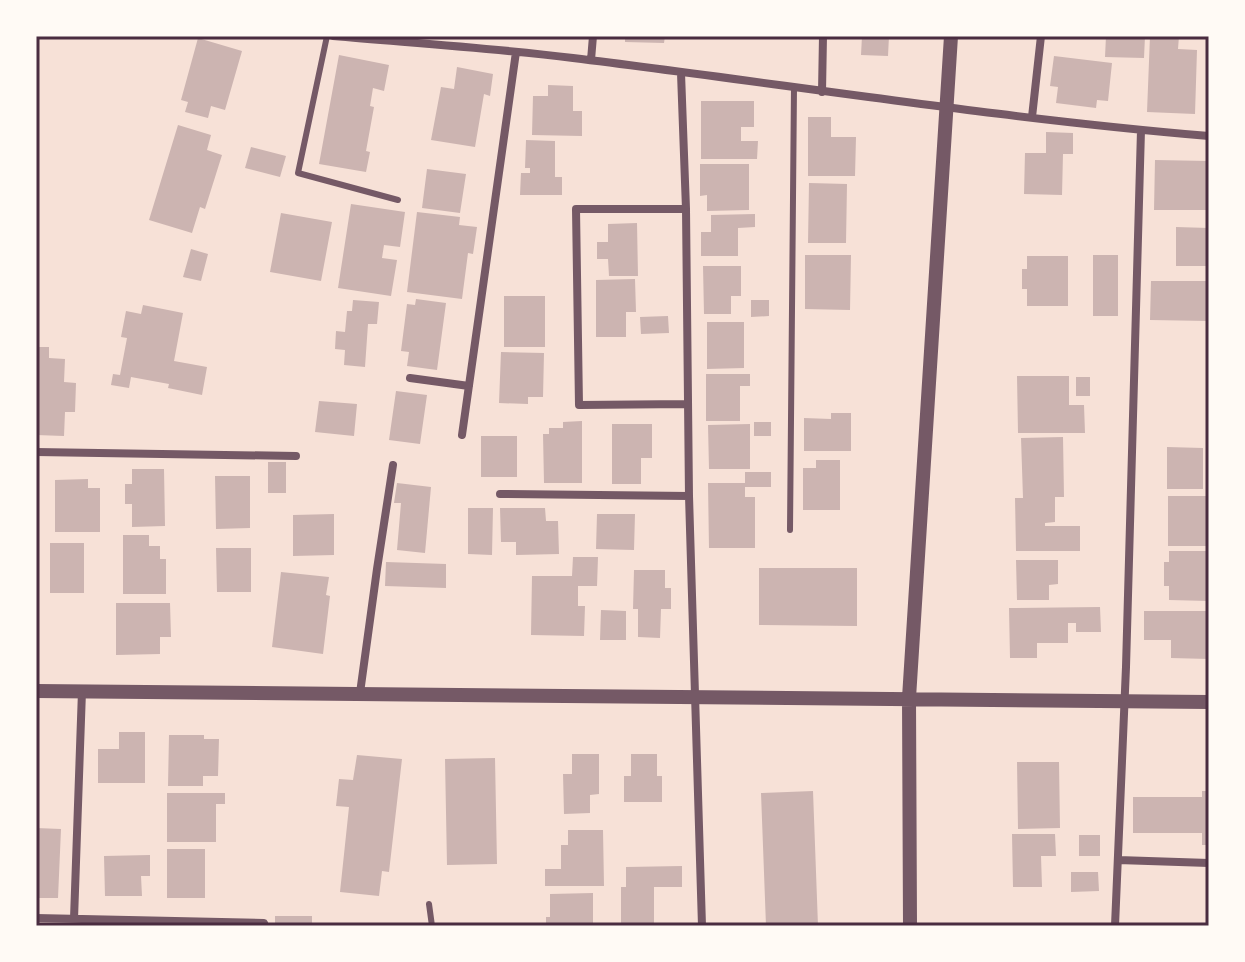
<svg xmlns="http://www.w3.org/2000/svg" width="1245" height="962" font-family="'Fira Sans Condensed',sans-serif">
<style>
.building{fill:#ccb4b1}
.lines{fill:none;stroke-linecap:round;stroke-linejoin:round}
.service{stroke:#755966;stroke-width:6}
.minor{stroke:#755966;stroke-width:8}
.tertiary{stroke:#755966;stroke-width:14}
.neatline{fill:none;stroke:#4a2c40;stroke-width:3}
</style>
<rect width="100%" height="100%" fill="#f7e1d7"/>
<path class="building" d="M625 36H665L664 43 625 42Z
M862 36H889L888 56 861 55Z
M1106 36H1145L1144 58 1105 57Z
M1150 36H1179L1178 49 1197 50 1195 114 1147 112Z
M198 38 242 51 225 110 211 106 208 118 185 112 188 102 181 100Z
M339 55 389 65 384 91 373 88 370 106 374 107 366 151 370 152 366 172 319 164Z
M1054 56 1112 63 1108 101 1097 100 1096 108 1056 103 1058 87 1050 86Z
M457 67 493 74 490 96 484 94 475 147 431 140 441 87 454 89Z
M548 85 573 86V111H582V136L532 135 533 96H548Z
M701 101H754V127H741V141H758L757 159H701Z
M808 117H831V137H856L855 176H808Z
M178 125 211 135 207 150 222 155 205 209 200 207 192 233 149 220Z
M1046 132 1073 133V154H1063L1062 195 1024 194 1025 153H1046Z
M526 140 555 141V177H562V195H520L521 173H530V168H525Z
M251 147 286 156 280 177 245 168Z
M1155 160 1209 161V210H1154Z
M700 164H749V210L707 211V195L700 196Z
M427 169 466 174 460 213 422 208Z
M809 183 847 184 846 243H808Z
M351 204 405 212 400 247 384 245 382 258 397 260 391 296 338 288Z
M417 212 460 217 459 225 477 227 473 254 468 253 462 299 407 292Z
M281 213 332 222 321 281 270 272Z
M755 214V227L738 228V256H701V232H711V215Z
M637 223 638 276H609L608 259H597V242H608V224Z
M1176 227 1209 228V266H1176Z
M191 249 208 254 201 281 183 277Z
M805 255H851L850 310 805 309Z
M1093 255H1118V316H1093Z
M1027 256H1068V306H1027V289H1022V269H1027Z
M703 266H741V296H731V314H704Z
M635 279 636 312H626V337H596V280Z
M1151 281H1209V321L1150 320Z
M504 296H545V347H504Z
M416 299 446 303 437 370 407 366 409 352 401 351 407 304 415 305Z
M353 300 379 302 377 324H368L365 367 344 365 345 350 335 349 336 331 345 332 347 311H352Z
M751 300H769V316L751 317Z
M143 305 183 313 174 361 207 367 202 395 168 388 169 384 131 377 129 388 111 385 113 374 120 375 127 338 121 337 126 311 141 314Z
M668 316 669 333 641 334 640 317Z
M707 322H744V368L707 369Z
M36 347H49V358L65 359 64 382 76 383 75 412H65L64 436 36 435Z
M501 352 544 353 543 397H528V404L499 403Z
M706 374H750V386H740V421H706Z
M1017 376H1069V405H1084L1085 433H1018Z
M1076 377H1090V396H1076Z
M396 391 427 395 420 444 389 440Z
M319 401 357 404 354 436 315 432Z
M831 413H851V451H804V418L831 419Z
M582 421V483H544L543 434H549V428H563V422Z
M754 422H771V436H754Z
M612 424H652V458H641V484H612Z
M750 424V469H709L708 425Z
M481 436H517V477H481Z
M1063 437 1064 497H1055V522L1045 523V526H1080V551H1016L1015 498H1023L1021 438Z
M1167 447 1203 448V489H1167Z
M816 460H840V510H803V468H816Z
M268 462H286V493H268Z
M132 469H164L165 526 132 527V504H125V484H132Z
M745 472H771V487H745V497H755V548H709L708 483H745Z
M215 476H250V528L216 529Z
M88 479V488H100V532H55V480Z
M397 483 431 487 425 553 397 550 401 503H394Z
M1168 496H1206V546H1168Z
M468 508H493L492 555 468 554Z
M500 508H545L546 521H558L559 554 516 555V542H501Z
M334 514V555L293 556V515Z
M597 514H635L634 550 596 549Z
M123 535H149V546H160V559H166V594H123Z
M50 543H84V593H50Z
M216 548H251V592H217Z
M1169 551H1209V601L1169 600V586H1164V562H1169Z
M573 557H598L597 586H578V606H585L584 636 531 635 532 576H572Z
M1016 560H1058V584L1049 585V600H1017Z
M386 562 446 564V588L385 586Z
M759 568H857V626L759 625Z
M634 570H665V588H671V609H661L660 638 638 637V609H633Z
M281 572 329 577 326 595 330 596 323 654 272 647Z
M116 603H170L171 637H160V654L116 655Z
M1100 607 1101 632H1076V623H1068V643H1037V658H1010L1009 608Z
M601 610 626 611V640H600Z
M1144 611H1209V659L1171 658V640H1144Z
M119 732H145V783H98V749H119Z
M169 735H204V739H219L218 776H203V786H168Z
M572 754H599V794L590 795V813L564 814 563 774H572Z
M631 754H657V776H662V802H624V776H631Z
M357 755 402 759 389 872 382 871 379 896 340 892 349 807 336 806 339 779 353 780Z
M495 758 497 864 447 865 445 759Z
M1017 762H1059L1060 828 1018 829Z
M813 791 818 926H766L761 793Z
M1202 791H1209V845H1202V833H1133V797H1202Z
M167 793H225V804H216V842H167Z
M36 828 61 829 58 898H36Z
M568 830H603L604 886H545V869H561V845H568Z
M1012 834H1055L1056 856H1041L1042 887H1013Z
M1079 835H1100V856H1079Z
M167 849H205V898H167Z
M150 855V876H141L142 896H105L104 856Z
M682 866V887H654V926H621V887H626V867Z
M1071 872H1098L1099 891 1071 892Z
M593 893V926H546V917H550V894Z
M275 916H312V926H275Z"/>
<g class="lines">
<path class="service" d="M327 36 298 173 398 200
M790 530 794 87
M429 904 432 926"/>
<path class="minor" d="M333 36C413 43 494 48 573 58 785 84 996 118 1209 136
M591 60 593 36
M681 73 686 209 689 496 702 926
M822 92 823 36
M1032 117 1041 36
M686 209H576L579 405 688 404
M410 378 469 386
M462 435 516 52
M36 452 296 456
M500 494 689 496
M360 693 377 569 393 465
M1118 860 1209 863
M36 918 264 923 265 926
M74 919 82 691
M1115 926 1126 667 1141 130"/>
<path class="tertiary" d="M36 691 1209 702
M910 926 909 698 951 36"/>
</g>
<rect width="1245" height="962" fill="none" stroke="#fffaf5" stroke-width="76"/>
<rect x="38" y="38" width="1169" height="886" class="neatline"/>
</svg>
